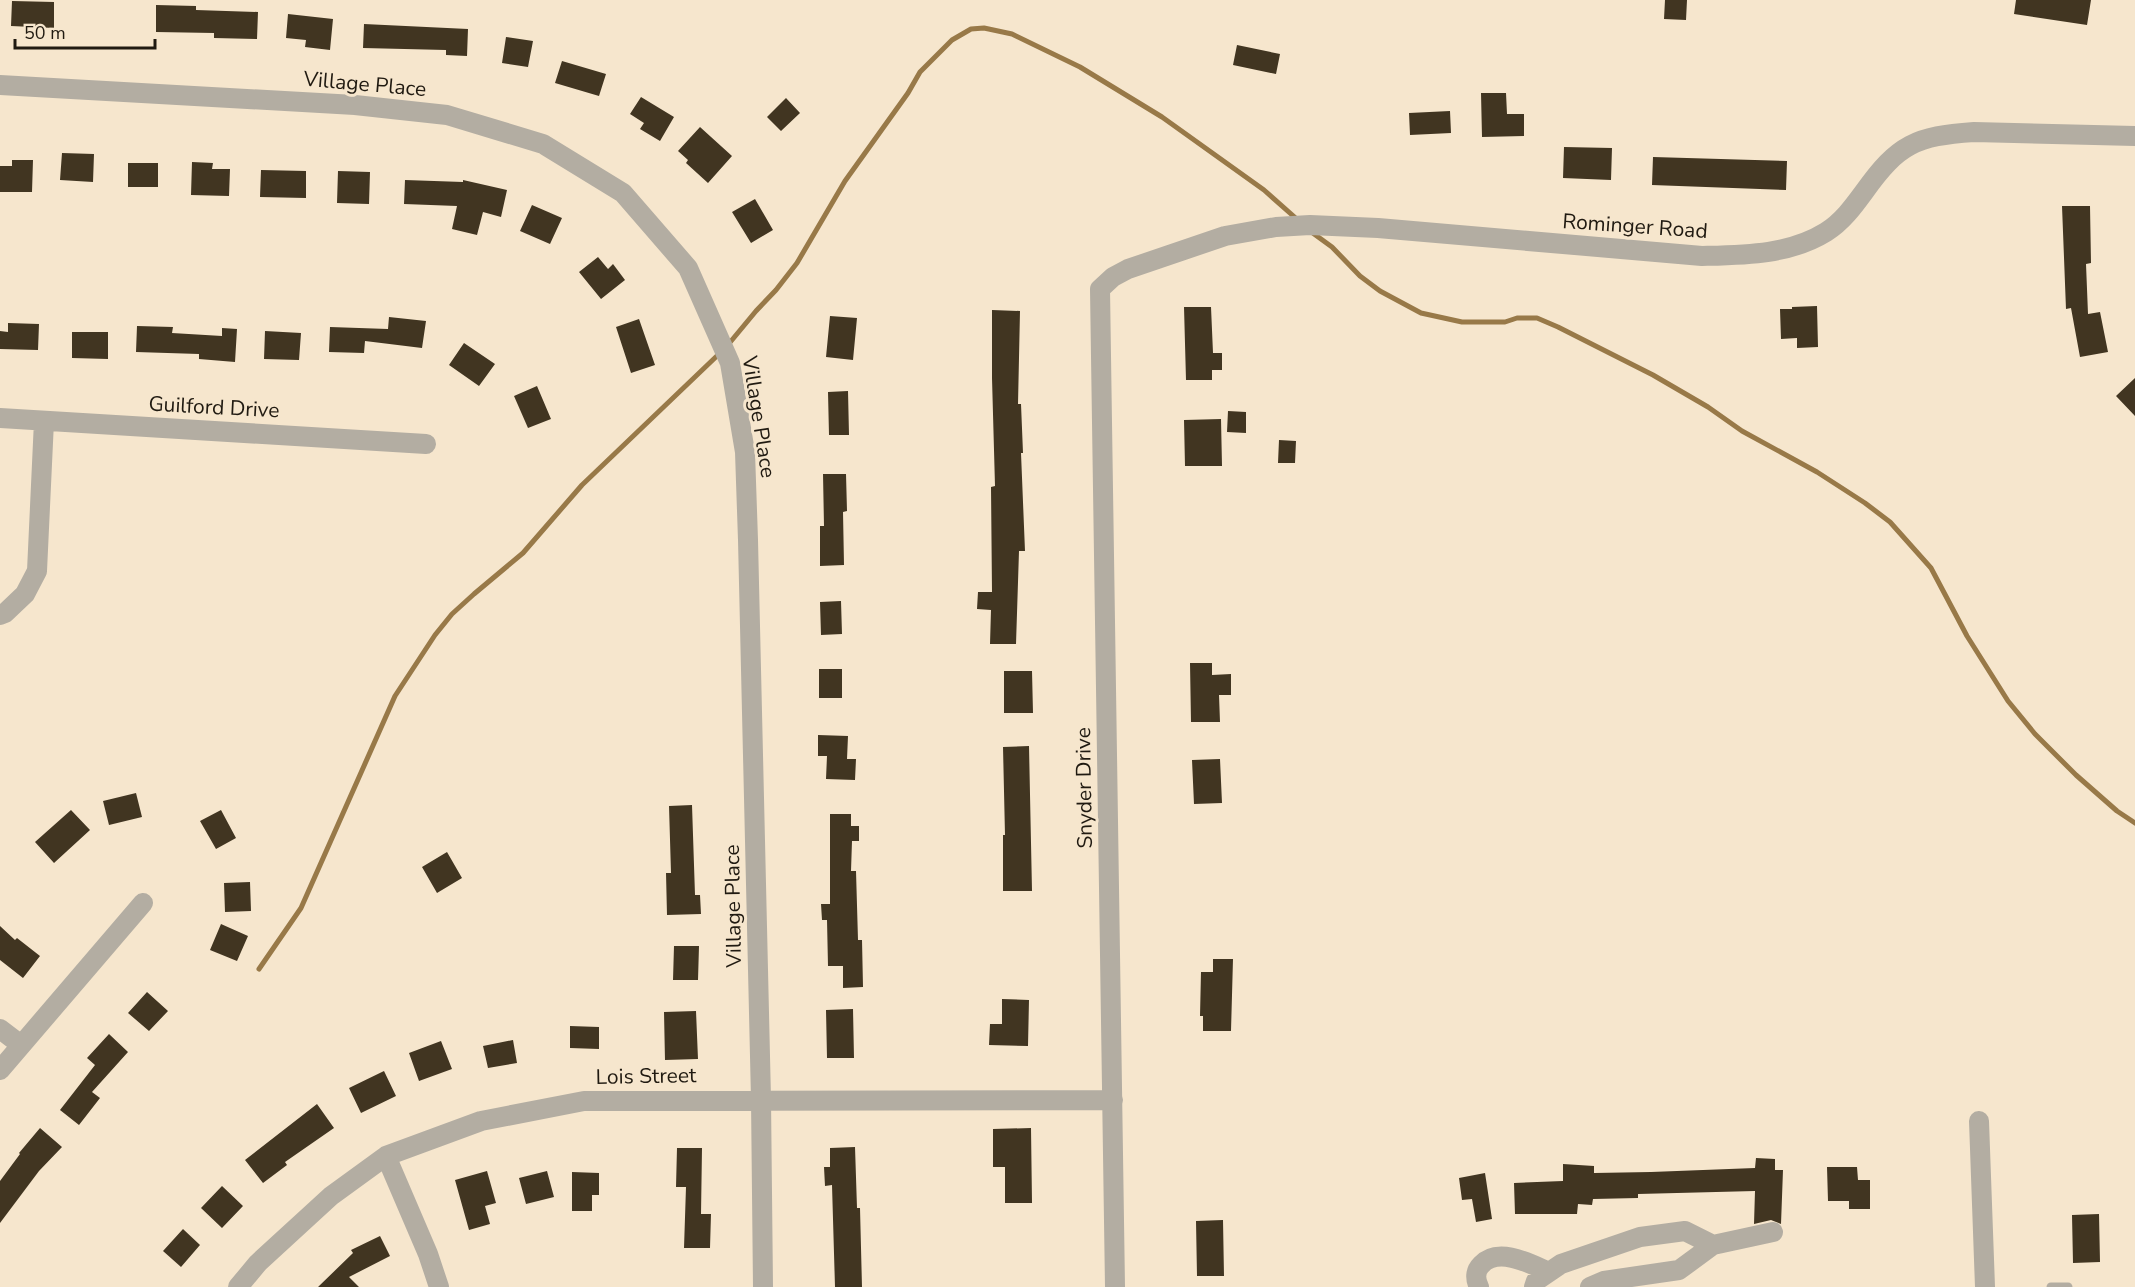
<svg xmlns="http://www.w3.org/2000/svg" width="2135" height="1287" font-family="'Nunito Sans',sans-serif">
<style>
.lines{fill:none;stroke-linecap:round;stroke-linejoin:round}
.stream{stroke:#987948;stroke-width:5}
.building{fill:#413521}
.lane{stroke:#b3ada2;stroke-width:9}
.street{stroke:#b3ada2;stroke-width:20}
.labels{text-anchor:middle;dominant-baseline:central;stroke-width:6;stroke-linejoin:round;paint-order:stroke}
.street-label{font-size:21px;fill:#201a11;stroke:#f6e6cd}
</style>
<rect width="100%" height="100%" fill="#f6e6cd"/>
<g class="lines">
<path class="stream" d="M1310 231 1332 247 1360 276 1380 291 1421 313 1462 322H1505L1517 318H1537L1558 327 1653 375 1708 407 1742 431 1817 472 1865 503 1890 522 1931 568 1967 636 2008 701 2035 734 2076 775 2117 811 2135 823
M727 346 756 311 776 290 797 263 845 181 908 93 920 72 952 40 971 29 984 28 1012 34 1080 67 1162 117 1264 190 1299 221
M259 969 301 908 395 696 435 635 452 614 474 594 523 553 582 485 720 353"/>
</g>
<path class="building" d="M1665 0H1687L1686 20 1664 19Z
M2016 0H2091L2087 25 2014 14Z
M12 1 54 2V28L11 26Z
M156 5 196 6V10L258 12 257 39 214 38V33L156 32Z
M288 14 333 19 330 50 305 47 306 40 286 38Z
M364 24 468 29 467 56 446 55V50L363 48Z
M506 37 533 41 528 67 502 63Z
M1237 45 1280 54 1276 74 1233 65Z
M562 61 606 74 599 96 555 83Z
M1481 93H1506L1507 114H1524V136L1482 137Z
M641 97 674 117 660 141 640 129 644 123 630 114Z
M786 98 800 113 781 131 767 117Z
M1450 111 1451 133 1410 135 1409 113Z
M700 127 732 156 708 183 686 163 688 160 678 151Z
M1564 147 1612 148 1611 180 1563 178Z
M62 153 94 154 93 182 60 180Z
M1653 157 1787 161 1786 190 1652 185Z
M12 160H33L32 192H0V166H12Z
M192 162 213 163 212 169H230L229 196 191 195Z
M128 163H158V187H128Z
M261 170 306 171V198L260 197Z
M338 171 370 172 369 204 337 203Z
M405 180 463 182V180L507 190 501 217 483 212 477 235 452 229 457 206 404 204Z
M755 199 773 230 751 243 732 212Z
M532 205 562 218 550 244 520 231Z
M2062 206H2090L2091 263 2086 264 2088 314 2100 312 2108 352 2080 357 2071 308 2066 309Z
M598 257 608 269 613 264 625 280 601 299 579 272Z
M1817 306 1818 347 1797 348V338L1781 339 1780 309H1792V307Z
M1184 307H1211L1213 353H1222V370H1212V380H1186Z
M992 310 1020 311 1018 404H1021L1023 453H1021L1025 551H1019L1016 644H990L991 610 977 609 978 592H992L991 487 995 486 992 378Z
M830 316 857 318 853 360 826 357Z
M389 317 426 321 422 348 365 341 364 353 329 352 330 327 388 329Z
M639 319 655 365 631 373 616 327Z
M8 323 39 324 38 350 0 349V331L8 332Z
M137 326 173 327 172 333 222 336V328L237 329 235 362 199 359V354L136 352Z
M265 331 301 333 299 360 264 359Z
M72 332H108V359L72 358Z
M464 343 495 364 479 386 449 365Z
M2135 378V416L2116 396Z
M537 386 551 419 528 428 514 396Z
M848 391 849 435H829L828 392Z
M1228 411 1246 412V433L1227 432Z
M1221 419 1222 466H1185L1184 420Z
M1279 440 1296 441 1295 463H1278Z
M823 474H846L847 511 843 512 844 565 820 566V526H824Z
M841 601 842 634 821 635 820 602Z
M1190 663H1212V675L1231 674V695H1219L1220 722H1191Z
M819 669H842V698H819Z
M1004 671H1032L1033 713H1004Z
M818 735 848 736 847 759H856L855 780 826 779 827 756H818Z
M1029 746 1032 891H1003V835H1005L1003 747Z
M1220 759 1222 803 1194 804 1192 760Z
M136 793 142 817 109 825 103 801Z
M692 805 695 895H700L701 914 667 915 666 873H671L669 806Z
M71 810 90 830 54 863 35 842Z
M221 810 236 838 216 849 200 821Z
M830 814H851V826H859V841H852L851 871H856L858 940H862L863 987 843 988V966H828L827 920H822L821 904H830Z
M447 852 462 878 437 893 422 867Z
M250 882 251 911 225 912 224 883Z
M221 924 248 936 237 961 210 950Z
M0 926 15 940 17 938 40 956 23 978 0 960Z
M674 946H699L698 980H673Z
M1213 959H1233L1231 1031H1203V1016H1200L1201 972H1213Z
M147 992 168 1011 149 1031 128 1013Z
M1002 999 1029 1000 1028 1046 989 1045 990 1024H1002Z
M853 1009 854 1058H827L826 1010Z
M696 1011 698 1059 665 1060 664 1012Z
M570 1026 599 1027V1049L570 1048Z
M109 1034 128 1052 92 1092 100 1098 79 1125 60 1110 95 1065 87 1058Z
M513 1040 517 1063 488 1068 483 1046Z
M441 1041 452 1069 419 1081 409 1053Z
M384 1071 396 1096 361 1113 349 1088Z
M317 1104 334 1128 285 1162 287 1165 263 1183 245 1160Z
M40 1128 62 1147 39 1171 0 1223V1181L20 1154 19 1153Z
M1031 1128 1032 1203H1005V1167H993V1129Z
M855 1147 857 1208H860L862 1287H835L832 1185 825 1186 824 1167H830V1148Z
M677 1148H702L701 1214H711L710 1248H684L686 1187H676Z
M1756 1158 1775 1159V1170H1783L1781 1224 1771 1220 1754 1224 1755 1191 1638 1194V1198L1593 1199 1592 1205 1578 1204 1577 1214H1515L1514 1183 1563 1181V1164L1594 1166V1173L1651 1172 1755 1168Z
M1827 1167H1857L1858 1180H1870V1209H1849V1201H1828Z
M487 1171 496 1203 485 1206 490 1224 469 1230 455 1180Z
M547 1171 554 1197 526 1204 519 1178Z
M572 1172 599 1173V1195H592V1211H572Z
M1485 1173 1492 1219 1476 1222 1472 1199 1462 1200 1459 1178Z
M222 1186 243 1206 222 1228 201 1208Z
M2099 1214 2100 1262 2073 1263 2072 1215Z
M1223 1220 1224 1276H1197L1196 1221Z
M183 1229 200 1245 181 1267 163 1251Z
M380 1236 390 1256 349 1277 359 1287H318L353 1253 351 1250Z"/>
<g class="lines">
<path class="lane" d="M2051 1287H2068"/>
<path class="street" d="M0 85 355 105 447 115 543 144 623 193 688 268 730 363 745 452 748 540 761 1099 763 1287
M0 418 426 444
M0 615 5 613 25 594 37 571 44 421
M0 1029 21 1045
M0 1070 143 903
M1979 1121 1985 1287
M386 1156 428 1254 439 1287
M238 1287 258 1263 331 1196 386 1156 481 1121 584 1101 1113 1100
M1115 1287 1100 289 1113 277 1128 269 1225 236 1276 227 1310 225 1378 228 1702 256C1744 255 1789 255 1826 232 1842 222 1853 207 1864 192 1898 144 1916 136 1974 132L2135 136
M1479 1287C1475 1279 1475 1271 1481 1265 1498 1246 1531 1264 1549 1272
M1534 1287 1536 1281 1561 1264 1640 1237 1685 1231 1713 1245
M1590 1287 1604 1281 1679 1270 1713 1245 1773 1232"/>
</g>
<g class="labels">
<g class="street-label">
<text transform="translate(365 84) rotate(5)">Village Place</text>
<text transform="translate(1635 226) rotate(4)">Rominger Road</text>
<text transform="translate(214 407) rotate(3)">Guilford Drive</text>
<text transform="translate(759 417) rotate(81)">Village Place</text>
<text transform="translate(1084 788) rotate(-91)">Snyder Drive</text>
<text transform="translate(733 906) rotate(-91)">Village Place</text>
<text transform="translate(646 1076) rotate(-1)">Lois Street</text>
</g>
</g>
<path d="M15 39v9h140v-9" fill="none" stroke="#201a11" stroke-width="3"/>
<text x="24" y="39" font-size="18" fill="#201a11" stroke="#f6e6cd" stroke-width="4.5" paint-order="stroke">50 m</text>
</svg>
